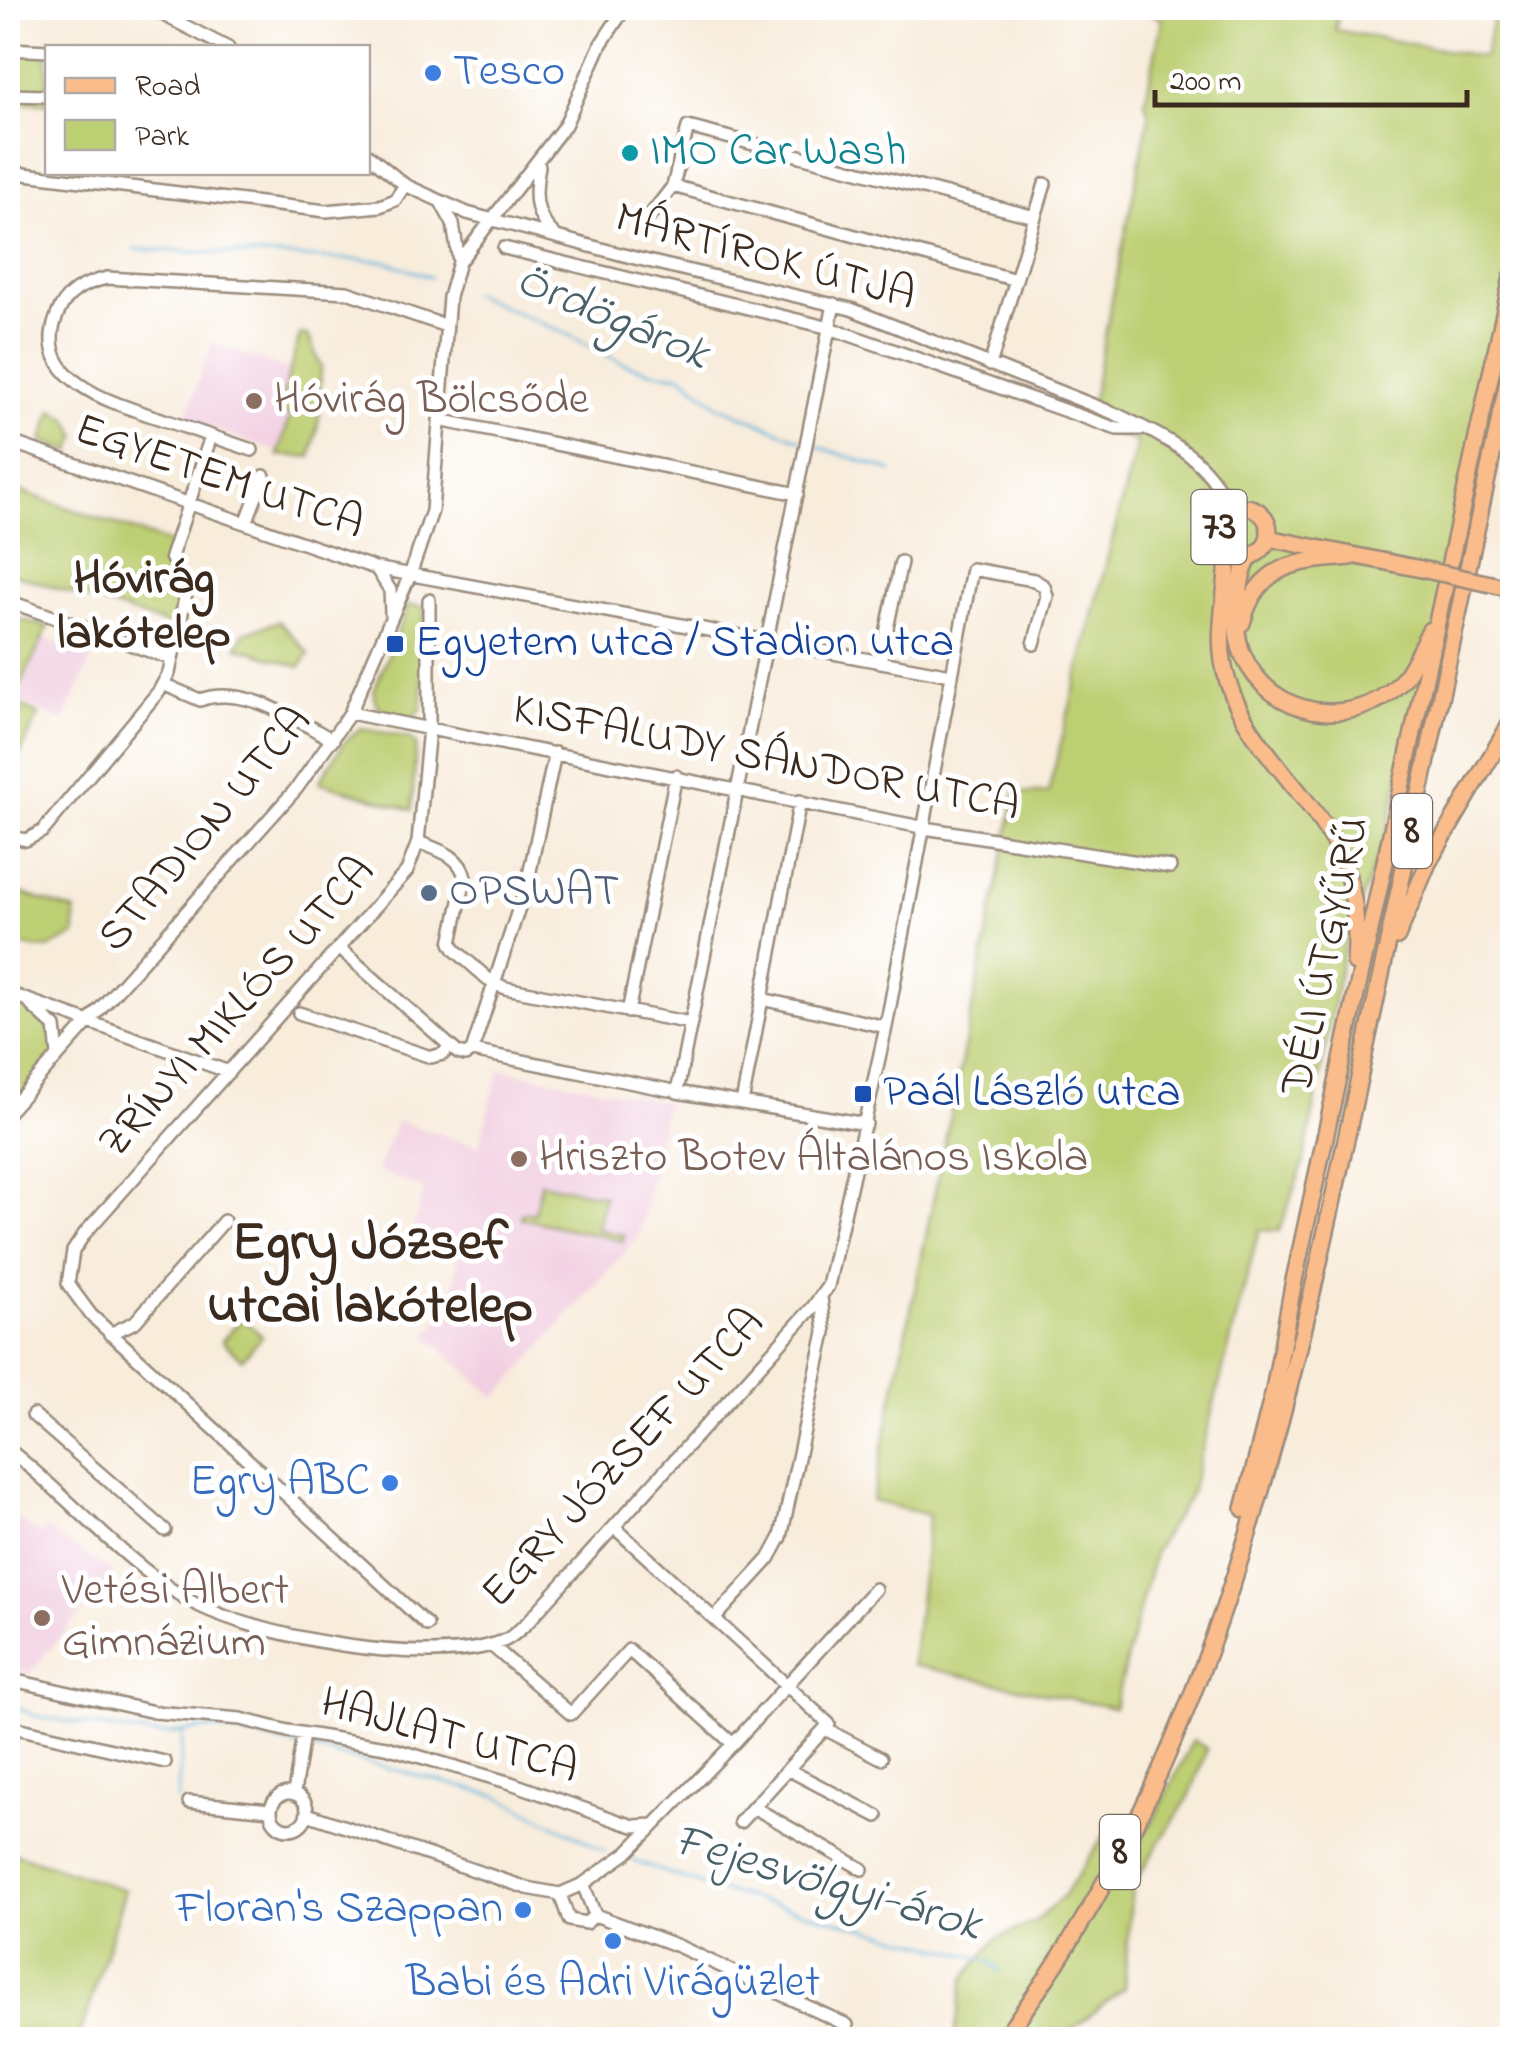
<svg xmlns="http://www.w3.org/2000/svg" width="1520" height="2047" font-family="'Indie Flower',sans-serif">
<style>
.built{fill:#f2cfe1}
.green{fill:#bdcf73;stroke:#7c7c48;stroke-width:2.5}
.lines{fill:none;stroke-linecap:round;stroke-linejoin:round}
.stream{stroke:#60b4dc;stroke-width:2.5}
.minor-casing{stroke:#9a8b7c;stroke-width:16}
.major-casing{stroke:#9a8b7c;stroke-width:20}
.minor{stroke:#fff;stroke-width:11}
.major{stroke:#fabc8b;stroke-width:15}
.major-bridge-casing{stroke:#9a8b7c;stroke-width:20;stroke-linecap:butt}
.major-bridge{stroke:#fabc8b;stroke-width:15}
.shop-dot{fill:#3f7fe0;stroke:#fff;stroke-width:4}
.culture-dot{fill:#0f9aa8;stroke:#fff;stroke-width:4}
.education-dot{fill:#8d6e63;stroke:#fff;stroke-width:4}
.transit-dot{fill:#1a4fb4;stroke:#fff;stroke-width:4}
.service-dot{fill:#5c6f8a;stroke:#fff;stroke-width:4}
.labels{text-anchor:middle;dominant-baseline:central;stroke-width:10;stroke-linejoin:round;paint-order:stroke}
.shield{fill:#fff;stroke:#766a62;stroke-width:2.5}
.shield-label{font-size:42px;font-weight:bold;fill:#3b2a1e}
.shop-label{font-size:45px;fill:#366cbe;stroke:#fff;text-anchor:end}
.culture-label{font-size:45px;fill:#0d838f;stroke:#fff;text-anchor:start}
.street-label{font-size:45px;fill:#3b2a1e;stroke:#fff}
.education-label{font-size:45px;fill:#785e54;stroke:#fff;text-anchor:start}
.transit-label{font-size:45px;fill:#164399;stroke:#fff;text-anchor:start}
.service-label{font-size:45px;fill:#4e5e75;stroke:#fff;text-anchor:start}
.water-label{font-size:48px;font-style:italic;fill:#4a616a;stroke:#fff}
.neighbourhood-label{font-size:48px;font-weight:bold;fill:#3b2a1e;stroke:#fff}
.district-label{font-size:55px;font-weight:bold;fill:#3b2a1e;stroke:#fff}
</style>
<rect width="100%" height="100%" fill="#fff"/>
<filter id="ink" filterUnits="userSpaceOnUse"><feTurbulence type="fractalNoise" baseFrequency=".01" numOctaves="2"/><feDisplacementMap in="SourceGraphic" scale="20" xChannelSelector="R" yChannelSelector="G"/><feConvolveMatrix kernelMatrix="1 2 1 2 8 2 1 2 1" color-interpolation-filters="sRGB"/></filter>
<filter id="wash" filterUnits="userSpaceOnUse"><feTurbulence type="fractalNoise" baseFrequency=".0048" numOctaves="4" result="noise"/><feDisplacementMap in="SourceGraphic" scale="40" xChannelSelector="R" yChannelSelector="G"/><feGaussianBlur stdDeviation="2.25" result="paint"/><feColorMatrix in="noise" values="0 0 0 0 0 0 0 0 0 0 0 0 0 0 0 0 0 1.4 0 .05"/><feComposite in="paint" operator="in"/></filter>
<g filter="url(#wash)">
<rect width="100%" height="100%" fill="#f8ecdb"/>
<path class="built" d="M212 343 323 382 296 458 185 419Z
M44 638 92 658 64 721 17 701Z
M499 1069 666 1102 639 1236 496 1398 426 1335 452 1304 459 1244 405 1256 424 1189 377 1171 397 1121 479 1146Z
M8 1513 41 1535 46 1529 114 1573 28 1675 8 1663Z"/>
<path class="green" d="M1143 8H1340L1335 30 1484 57 1495 8H1512V314L1386 835 1345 943 1304 1162 1279 1231 1259 1230 1191 1493 1155 1550 1114 1708 912 1665 929 1515 872 1501 1016 793H1048L1137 442 1087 424 1149 116 1145 102 1162 20Z
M8 46 47 48V103H8Z
M300 335H308L321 368 319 418 311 457 278 455 290 416 278 410Z
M53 410 68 419 77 436 71 452 42 441Z
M8 487 169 543 168 568 183 590 174 627 8 572Z
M408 605 425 607 422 708 412 719C394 714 373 714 374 691Z
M20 619 48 627 13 702 39 715 8 778V649Z
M279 621 309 654 300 667 237 647 244 633Z
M361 728 410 738 416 744 412 810 319 782 345 741Z
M8 889 75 911V935C46 952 39 952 8 941Z
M8 993 24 999 55 1027 58 1055 8 1112Z
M541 1183 604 1196 597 1229 624 1235 623 1241 521 1218 522 1212 534 1214Z
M242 1318 262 1336 242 1359 222 1341Z
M1193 1740 1207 1749 1190 1795 1132 1886 1124 1988 1060 2039 954 2040 964 1979 996 1939 1035 1922 1064 1896 1114 1820 1151 1825Z
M8 1851 125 1890 79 2039H8Z"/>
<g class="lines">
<path class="stream" d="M134 249 384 261 430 277
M471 293 569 335 622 363 654 372 681 375 719 406 801 440
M813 445 892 471
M8 1704 36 1716 138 1733 161 1735 214 1728 298 1746
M306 1747 498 1796 605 1851
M177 1801 183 1733
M633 1861 708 1887 975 1957 989 1961 1001 1972"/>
</g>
</g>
<g filter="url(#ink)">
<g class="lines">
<defs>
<path id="minor" d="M150 8 228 48
M8 49 48 51
M8 95 48 96
M368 155 405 185 467 213 635 258 851 309 1118 415C1173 442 1203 454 1232 510
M539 166C534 193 533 216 555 235
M8 172 326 211 380 206 395 200 405 185
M673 186 1016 280
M442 204 453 224 459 261
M642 226 673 186 688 127 1035 217
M504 248 830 328 1117 429H1143
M834 304 677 1092 866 1124
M990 365 1045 184
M439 420 797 494
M8 441 375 568 951 675
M252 450C222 440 193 430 164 420 120 405 32 383 56 318 65 292 82 284 107 278L347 292 446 326
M246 523 264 476
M378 571 390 590 391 613
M8 601 172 659
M880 662 901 562
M163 684 200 700C244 684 296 720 333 740
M350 713 931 829 1170 867
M8 836 26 840 43 831 159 691 169 673 187 589 171 557 211 436
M418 842C438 850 461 855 465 878L451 943 455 950 488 979 505 988 691 1023
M339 948 458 1053 465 1055 472 1051 669 1090
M8 993 229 1072
M762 999 886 1027
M31 1005 55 1027 58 1055
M628 1012 676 776
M299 1013 431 1057 443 1054 450 1046
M472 1051 528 880 555 753
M742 1103 800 801
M8 1112 297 788 350 713 410 575 432 511 449 297 459 262 565 125 601 44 625 8
M110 1334 135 1322 224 1221
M33 1415 165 1530
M8 1449C66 1494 121 1559 183 1597 248 1637 432 1670 503 1641 512 1638 520 1629 527 1623L813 1307 828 1286 886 1027 972 569 1034 580 1044 586 1047 596 1034 644
M614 1527 829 1724 740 1822
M715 1618 769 1559 781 1537 825 1332 821 1297
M427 1625 91 1315 68 1284 73 1251 85 1233 407 871 418 842 429 728V600
M491 1645 571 1714 629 1650 733 1744
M8 1679 154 1712 241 1719 288 1731 386 1747 511 1783 618 1821 634 1826 653 1825
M8 1726 165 1762
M827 1730 881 1758
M789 1770 877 1816
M271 1811a18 18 0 1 1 36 0a18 18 0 1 1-36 0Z
M294 1793 303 1734
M189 1802 270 1810
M753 1807 862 1869
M307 1814 527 1888 560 1894 583 1884 627 1853 733 1744 875 1589
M583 1884 595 1915 678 1946 847 2025
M560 1894 569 1920 586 1923 595 1915"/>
<path id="major" d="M1219 532a25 25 0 1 1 50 0a25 25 0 1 1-50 0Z
M1268 538 1421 569
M1228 552C1228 597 1213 638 1228 682 1249 748 1307 789 1338 850 1355 885 1358 925 1355 963
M1251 556C1243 567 1241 580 1239 593 1235 612 1235 636 1243 655 1270 717 1352 731 1399 684 1413 669 1420 648 1430 630
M1491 584 1512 589
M1242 623C1258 563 1297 561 1351 557
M1397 937 1428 863 1512 721
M1244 1509 1274 1390 1293 1285 1512 277
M1002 2040C1224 1751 1297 1370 1371 1022 1418 802 1465 582 1512 362"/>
</defs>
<use href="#minor" class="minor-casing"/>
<use href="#major" class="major-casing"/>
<use href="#minor" class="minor"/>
<use href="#major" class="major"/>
<defs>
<path id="major-bridge" d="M1421 569 1491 584"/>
</defs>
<use href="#major-bridge" class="major-bridge-casing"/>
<use href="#major-bridge" class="major-bridge"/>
</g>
</g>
<g class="shop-dot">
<circle cx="433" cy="73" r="10"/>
<circle cx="390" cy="1483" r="10"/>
<circle cx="523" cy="1910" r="10"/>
<circle cx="613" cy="1941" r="10"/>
</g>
<circle class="culture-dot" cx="630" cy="153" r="10"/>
<g class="education-dot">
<circle cx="254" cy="401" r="10"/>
<circle cx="519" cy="1159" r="10"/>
<circle cx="42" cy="1618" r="10"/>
</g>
<g class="transit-dot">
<rect x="385" y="634" width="20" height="20" rx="5"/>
<rect x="853" y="1084" width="20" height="20" rx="5"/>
</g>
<circle class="service-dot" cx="429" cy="893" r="10"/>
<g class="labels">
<g class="shield">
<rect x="1191.5" y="490" width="55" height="74" rx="8"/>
<rect x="1392" y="794" width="40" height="74" rx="8"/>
<rect x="1100" y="1815" width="40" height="74" rx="8"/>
</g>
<g class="shield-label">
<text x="1219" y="527">73</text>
<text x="1412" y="831">8</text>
<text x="1120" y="1852">8</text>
</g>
<g class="shop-label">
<text x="453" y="73" text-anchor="start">Tesco</text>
<text x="370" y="1483">Egry ABC</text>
<text x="503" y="1910">Floran's Szappan</text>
<text x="613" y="1984" text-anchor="middle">Babi és Adri Virágüzlet</text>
</g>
<g class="culture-label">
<text x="650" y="153">IMO Car Wash</text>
</g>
<g class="street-label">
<text transform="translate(765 258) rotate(15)">MÁRTÍROK ÚTJA</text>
<text transform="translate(219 478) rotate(19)">EGYETEM UTCA</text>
<text transform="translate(766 759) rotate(11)">KISFALUDY SÁNDOR UTCA</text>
<text transform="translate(206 830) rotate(-50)">STADION UTCA</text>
<text transform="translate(1327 956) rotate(-78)">DÉLI ÚTGYŰRŰ</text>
<text transform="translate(238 1008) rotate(-48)">ZRÍNYI MIKLÓS UTCA</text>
<text transform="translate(624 1459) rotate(-47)">EGRY JÓZSEF UTCA</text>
<text transform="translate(449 1737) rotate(15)">HAJLAT UTCA</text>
</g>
<g class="education-label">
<text x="274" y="401">Hóvirág Bölcsőde</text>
<text x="539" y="1159">Hriszto Botev Általános Iskola</text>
<text x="62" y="1592">Vetési Albert<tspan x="62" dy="52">Gimnázium</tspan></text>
</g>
<g class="transit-label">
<text x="415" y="644">Egyetem utca / Stadion utca</text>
<text x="883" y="1094">Paál László utca</text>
</g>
<g class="service-label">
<text x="449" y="893">OPSWAT</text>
</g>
<g class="water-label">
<text transform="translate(612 318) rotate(23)">Ördögárok</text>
<text transform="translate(827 1884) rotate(16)">Fejesvölgyi-árok</text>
</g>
<g class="neighbourhood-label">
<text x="144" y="580">Hóvirág<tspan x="144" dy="55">lakótelep</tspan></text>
</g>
<g class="district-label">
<text x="370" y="1245">Egry József<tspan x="370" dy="63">utcai lakótelep</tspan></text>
</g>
</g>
<rect width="1520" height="2047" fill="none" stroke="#fff" stroke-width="40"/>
<rect x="45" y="45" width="325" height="130" fill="#ffffff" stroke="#b1aaa5" stroke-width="2.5"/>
<rect x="65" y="78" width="50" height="15" fill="#fabc8b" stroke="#b1aaa5" stroke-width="2.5"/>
<text x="135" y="95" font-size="30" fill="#3b2a1e">Road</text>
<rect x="65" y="120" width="50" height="30" fill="#bdcf73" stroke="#b1aaa5" stroke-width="2.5"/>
<text x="135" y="145" font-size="30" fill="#3b2a1e">Park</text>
<path d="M1155 90v15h312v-15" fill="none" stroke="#3b2a1e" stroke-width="5"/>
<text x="1170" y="90" font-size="30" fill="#3b2a1e" stroke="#ffffff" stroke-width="8" paint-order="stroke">200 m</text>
</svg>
